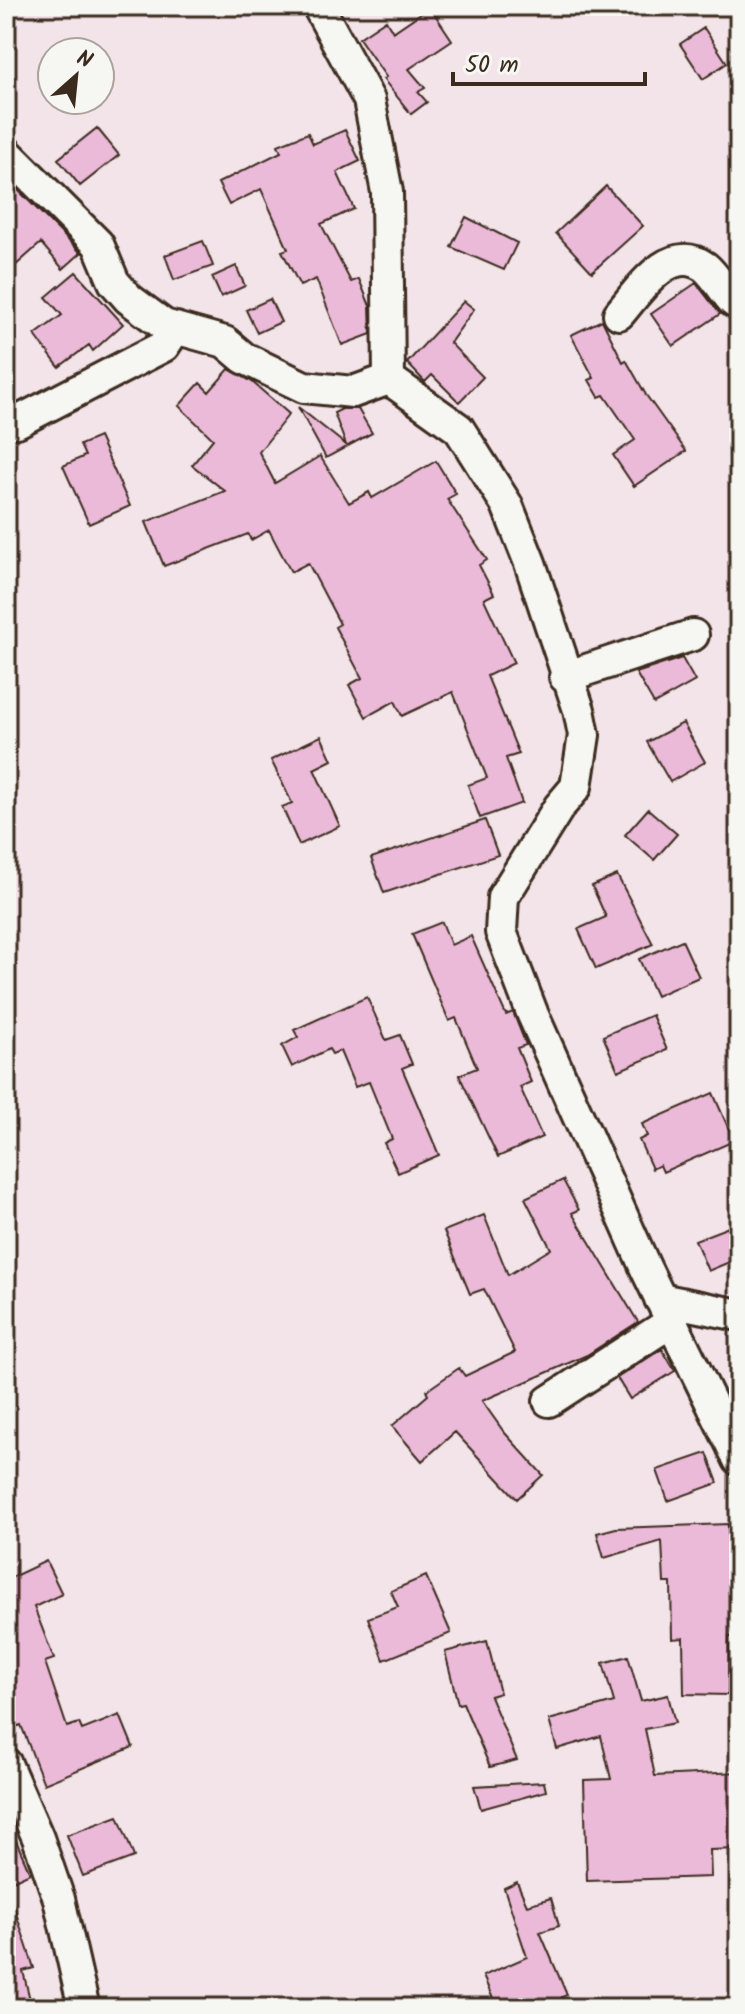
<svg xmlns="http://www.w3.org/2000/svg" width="745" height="2014" font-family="Kalam,sans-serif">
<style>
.building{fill:#ecbad9;stroke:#3b2a1e;stroke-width:2}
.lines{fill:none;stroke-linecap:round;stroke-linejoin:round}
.minor-casing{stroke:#3b2a1e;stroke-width:36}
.minor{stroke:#f6f6f2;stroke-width:30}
</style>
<rect width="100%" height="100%" fill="#f3e4ea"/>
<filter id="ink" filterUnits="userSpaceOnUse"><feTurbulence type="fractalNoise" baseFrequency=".0125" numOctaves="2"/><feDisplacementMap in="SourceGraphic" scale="16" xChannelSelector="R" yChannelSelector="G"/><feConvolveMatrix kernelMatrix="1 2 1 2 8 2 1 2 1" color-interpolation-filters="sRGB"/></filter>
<g filter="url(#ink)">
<path class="building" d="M430 7 452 40 409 69 425 88 418 92 427 102 411 114 383 79 386 77 359 38 386 20 393 32Z
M704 28 727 63 703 79 680 44Z
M97 128 119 155 80 186 58 159Z
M345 130 360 161 337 172 354 209 321 224 351 282 359 279 370 306 371 334 342 345 316 279 300 286 282 251 288 249 261 189 229 205 218 183 281 152 278 145 308 133 313 144Z
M10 182 81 253 63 269 41 243 6 274V185Z
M606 186 643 226 592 272 556 233Z
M466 217 517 243 504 270 451 247Z
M203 241 213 266 174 280 165 255Z
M236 266 245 286 221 297 212 277Z
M76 272 123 324 93 351 89 345 59 367 35 335 62 315 46 297Z
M696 283 720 314 673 346 651 314Z
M270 299 281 322 257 333 246 310Z
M464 301 474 309 450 343 483 377 459 402 432 375 425 382 407 363Z
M602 320 623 362 626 360 646 395 686 451 634 486 613 455 635 440 604 395 599 397 589 380 594 378 571 335Z
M229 369 251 381 289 414 259 452 275 483 320 456 349 503 369 492 372 498 436 461 456 494 447 499 487 560 479 565 494 594 484 599 514 663 487 676 519 754 506 758 522 803 480 818 468 785 487 778 453 692 402 716 395 701 366 717 349 685 362 678 335 627 340 624 308 563 291 572 269 530 251 540 248 534 164 566 146 522 225 491 192 465 213 439 179 406 200 383 209 392Z
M298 407 346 445 334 413 342 409H358L372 433 326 458Z
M99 437 130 506 89 524 63 466 85 456 80 445Z
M682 658 695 681 654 704 636 673Z
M683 723 705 762 670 782 647 742Z
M321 736 332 760 314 769 340 826 299 845 282 807 292 803 271 760Z
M648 809 677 834 654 860 625 835Z
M485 820 498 855 384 893 371 858Z
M617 875 653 944 596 969 578 929 606 917 592 886Z
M442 922 451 945 471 936 506 1015 513 1012 526 1045 517 1048 531 1082 520 1087 542 1137 498 1157 459 1075 477 1068 456 1018 449 1021 412 934Z
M682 940 699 977 656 996 639 959Z
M367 997 386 1040 400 1035 412 1064 402 1068 439 1155 398 1173 384 1143 392 1139 369 1082 355 1087 340 1051 332 1054 329 1049 292 1067 282 1046 298 1037 294 1030Z
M652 1015 667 1050 618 1071 603 1036Z
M713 1093 734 1141 663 1172 660 1165 652 1169 639 1140 647 1136 642 1124Z
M563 1180 579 1210 572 1213 638 1322 587 1355 482 1401 504 1432 543 1475 517 1499 455 1432 422 1461 392 1426 428 1395 426 1391 459 1368 465 1376 515 1352 484 1289 470 1294 444 1231 484 1215 508 1275 551 1249 525 1198Z
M739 1223V1258L708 1271 695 1240Z
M662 1349 675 1371 630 1399 617 1378Z
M707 1453 718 1483 668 1501 657 1470Z
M728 1524 732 1637H729L728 1695 684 1694 683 1638 672 1639 671 1583H664L662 1541 604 1558 597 1533 616 1528Z
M46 1561 62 1594 34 1607 54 1659 45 1662 67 1727 79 1723 82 1730 120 1715 133 1747 44 1784 21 1725 6 1730V1580Z
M426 1576 451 1633 384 1660 368 1618 398 1607 391 1591Z
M487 1641 500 1693 490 1696 517 1760 490 1767 463 1703 458 1704 445 1652Z
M628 1656 641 1701 668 1695 675 1723 645 1729 655 1776 739 1772V1849L710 1850 711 1877 587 1881 584 1780 611 1779 601 1736 557 1749 549 1720 614 1702 603 1663Z
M544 1782 546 1791 481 1809 474 1786Z
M118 1816 134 1857 83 1876 67 1835Z
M6 1817 30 1873 6 1884Z
M517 1882 527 1905 551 1898 559 1926 540 1932 567 1995 562 1997 566 2008H497L483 1976 527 1957 504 1888Z
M6 1895H10L34 1968 23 1971 32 2008H6Z"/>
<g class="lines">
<defs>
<path id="minor" d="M318 6 369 100 387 192 389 379 459 429 507 505 530 563 579 710 584 735 576 787 559 807 503 897 501 932 533 1015 646 1269 739 1460
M6 152 98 244 114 282 129 299 164 325 225 342 244 358 304 387 353 392 389 379
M619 314C639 291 669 242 705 267 715 275 725 293 734 302L739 303
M17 422 164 346 176 328
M565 677 693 635
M660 1299 739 1315
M549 1401 671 1322
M6 1764 38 1838 59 1899 84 2008"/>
</defs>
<use href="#minor" class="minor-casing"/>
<use href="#minor" class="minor"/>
</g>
</g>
<rect width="745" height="2014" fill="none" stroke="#f6f6f2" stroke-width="32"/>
<rect x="16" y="16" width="713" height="1982" fill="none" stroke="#3b2a1e" stroke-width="3" filter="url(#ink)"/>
<g transform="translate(76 76) rotate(27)"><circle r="38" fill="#f6f6f2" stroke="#aba49d" stroke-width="2"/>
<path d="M0-6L14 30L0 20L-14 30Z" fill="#3b2a1e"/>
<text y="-12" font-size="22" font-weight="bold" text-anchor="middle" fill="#3b2a1e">N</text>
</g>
<path d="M453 72v12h192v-12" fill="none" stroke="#3b2a1e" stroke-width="4"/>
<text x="465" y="72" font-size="24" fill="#3b2a1e" stroke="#f6f6f2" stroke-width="6" paint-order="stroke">50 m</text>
</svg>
